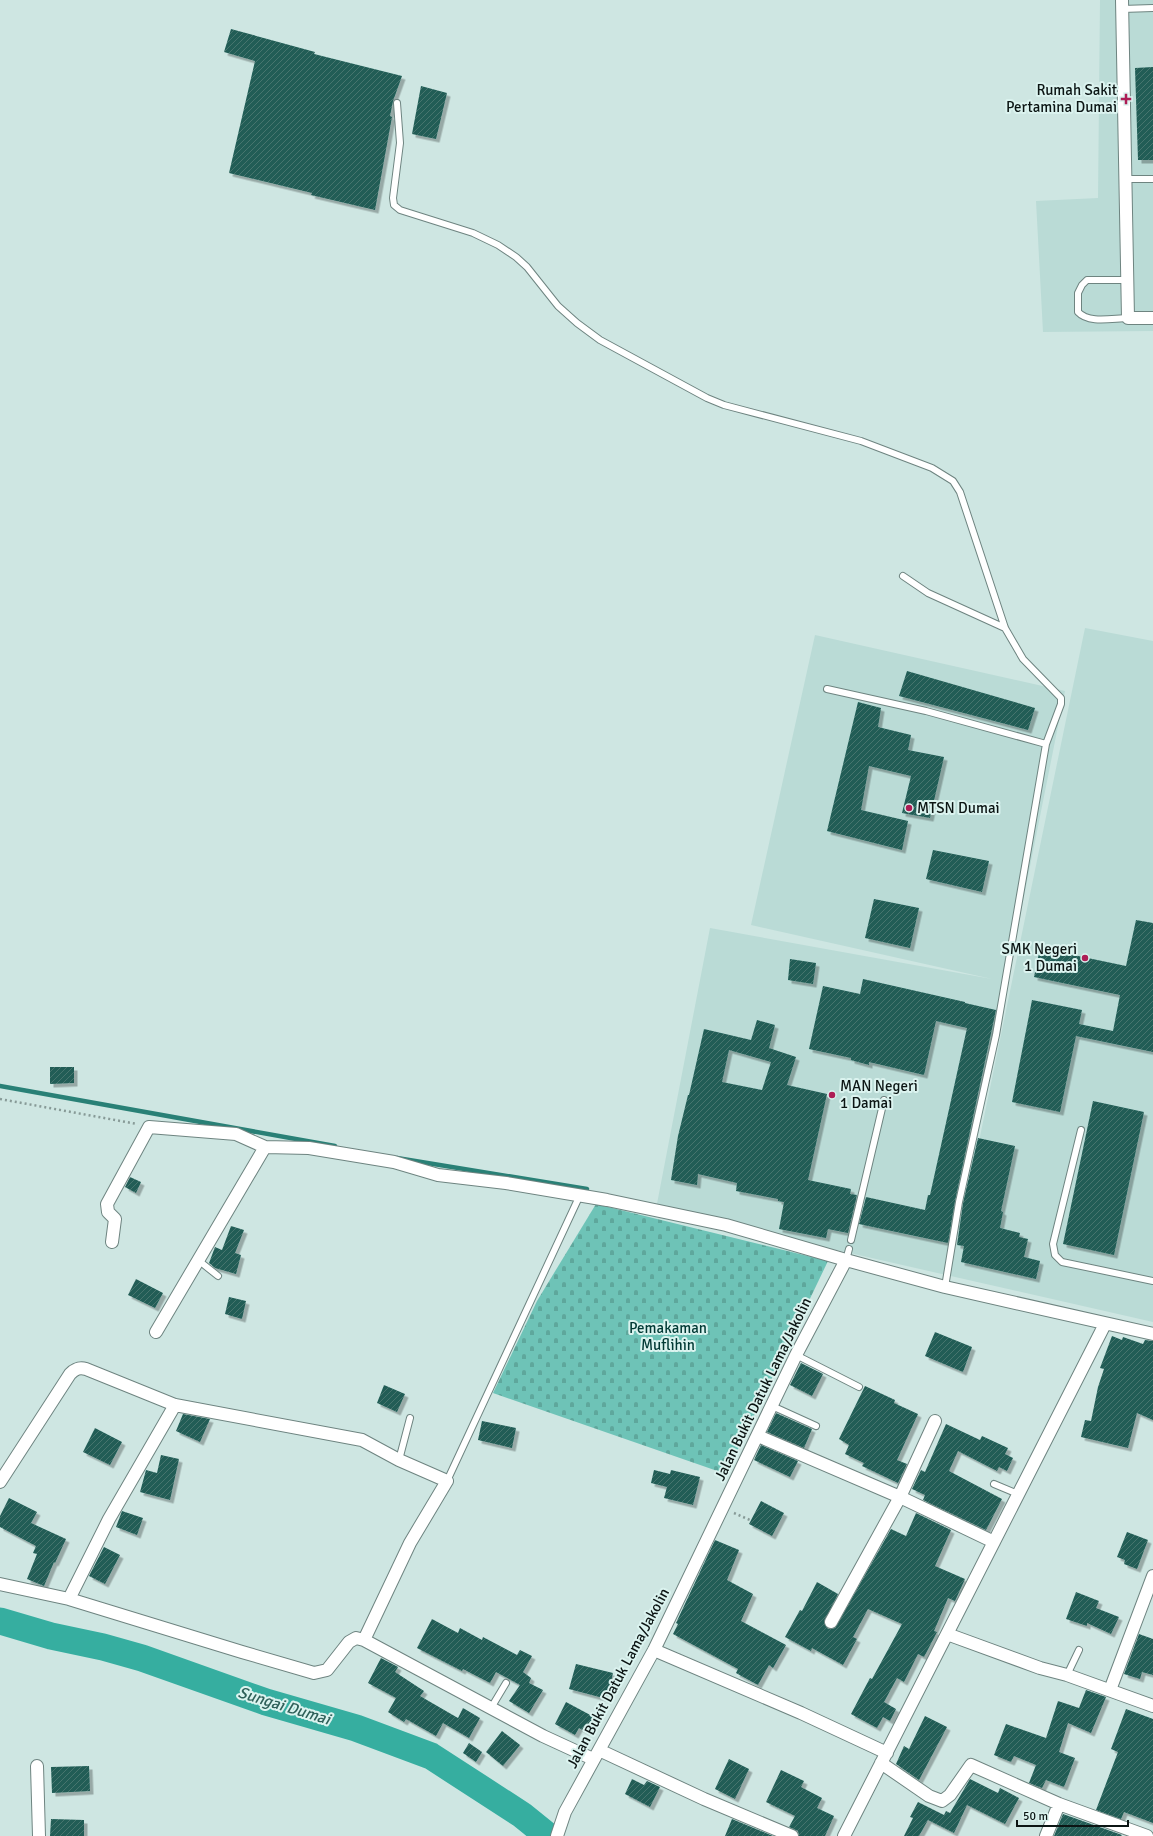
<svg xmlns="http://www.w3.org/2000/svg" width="1153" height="1836" font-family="Signika,sans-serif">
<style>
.built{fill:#badbd6}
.cemetery{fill:url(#cemetery-stones)}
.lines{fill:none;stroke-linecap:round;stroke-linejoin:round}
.stream{stroke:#298076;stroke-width:4.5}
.river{stroke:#36aea0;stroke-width:27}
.building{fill:url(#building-hatch);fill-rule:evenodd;filter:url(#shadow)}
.lane-casing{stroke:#6e8480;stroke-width:8}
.street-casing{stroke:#6e8480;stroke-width:14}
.path{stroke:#879a97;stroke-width:2.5;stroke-dasharray:2 3;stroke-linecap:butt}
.lane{stroke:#fff;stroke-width:6}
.street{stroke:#fff;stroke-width:12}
.poi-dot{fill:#ad1d55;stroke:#dbf3ef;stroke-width:1.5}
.labels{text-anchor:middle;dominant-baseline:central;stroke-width:4;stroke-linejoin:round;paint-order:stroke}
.poi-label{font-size:15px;fill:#0c1514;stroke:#dbf3ef;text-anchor:end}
.park-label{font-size:15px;fill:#013934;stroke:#dbf3ef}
.street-label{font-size:15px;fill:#0c1514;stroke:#dbf3ef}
.water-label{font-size:16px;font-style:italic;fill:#2f6059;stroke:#dbf3ef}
</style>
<defs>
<pattern id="cemetery-stones" width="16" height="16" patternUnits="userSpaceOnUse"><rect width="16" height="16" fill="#6ec3b7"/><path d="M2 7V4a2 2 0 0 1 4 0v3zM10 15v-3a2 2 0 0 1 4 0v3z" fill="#5ea79c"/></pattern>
<pattern id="building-hatch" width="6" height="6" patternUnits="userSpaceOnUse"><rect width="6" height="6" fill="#205d56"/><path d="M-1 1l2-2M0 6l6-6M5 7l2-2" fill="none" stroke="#46746e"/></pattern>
<filter id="shadow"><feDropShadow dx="3.5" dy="3.5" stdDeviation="0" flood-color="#0004"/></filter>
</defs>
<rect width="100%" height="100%" fill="#cee6e2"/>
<path class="built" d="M1100 0H1153V331L1043 332 1036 201 1098 198Z
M1085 628 1153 641V1322L656 1209 710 928 992 979 751 925 815 635 1065 691 1007 982 958 1243Z"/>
<path class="cemetery" d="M596 1204 828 1261 726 1474 493 1393 537 1301Z"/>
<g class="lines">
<path class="stream" d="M0 1086 335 1146
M397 1158 587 1189"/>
<path class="river" d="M0 1621 51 1636 103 1647 142 1658 266 1702 356 1728 431 1756 522 1815 548 1836"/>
</g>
<path class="building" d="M231 29 315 52 314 54 402 76 393 101 390 116 392 117 375 210 311 195 312 193 229 173 255 61 224 52Z
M1153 67V160H1138L1135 68Z
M421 86 447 93 436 139 412 134Z
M907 671 1035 708 1028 730 899 696Z
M858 702 881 708 878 727 911 735 908 750 944 757 930 818 902 813 911 776 869 766 861 810 908 821 902 850 827 831Z
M933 850 989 861 982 892 926 879Z
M874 899 919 908 910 948 865 938Z
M1136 920 1153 923V1052L1076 1036 1060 1112 1012 1102 1032 1000 1082 1010 1079 1024 1113 1031 1120 995 1034 977 1040 948 1126 966Z
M790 959 816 963 813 984 788 980Z
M863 979 965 1002V1003L996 1010 955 1201 948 1243 859 1224 866 1197 925 1210 928 1195H930L967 1028 936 1021 924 1075 869 1062V1065L851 1060V1058L809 1049 823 986 860 994Z
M757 1020 775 1025 769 1048 796 1057 787 1085 827 1094 808 1180 851 1189 850 1194 857 1195 848 1233 828 1229 826 1238 779 1229 784 1202 778 1201V1199L736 1191 737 1183 698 1174 697 1185 671 1180 678 1136 688 1095H689L704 1029 751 1040ZM729 1050 771 1062 762 1090 722 1082Z
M50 1067H74V1083L50 1084Z
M1093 1101 1144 1112 1114 1255 1063 1244Z
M978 1138 1015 1146 1001 1211 1003 1212 1000 1228 1020 1233 1019 1237 1028 1239 1024 1257 1040 1261 1036 1279 961 1262 964 1246 957 1245 963 1203Z
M130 1177 141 1182 136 1193 125 1187Z
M231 1226 244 1230 235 1253 241 1255 236 1274 215 1268 209 1263 215 1247 222 1250Z
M136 1279 163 1293 155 1308 128 1295Z
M229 1297 246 1301 242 1319 225 1314Z
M935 1332 972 1347 963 1372 925 1356Z
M1112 1336 1122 1340 1123 1337 1143 1344 1145 1340 1153 1341V1420L1137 1413 1128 1448 1081 1437 1085 1420 1091 1421 1098 1387 1104 1369 1100 1368Z
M801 1363 823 1374 812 1396 790 1385Z
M384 1385 405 1394 397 1412 377 1403Z
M865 1386 895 1400 894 1403 918 1414 897 1460 907 1464 898 1483 862 1466 864 1463 845 1454 849 1445 839 1439Z
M776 1413 812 1429 804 1448 767 1432Z
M183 1414 210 1419 200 1442 176 1431Z
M482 1421 516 1428 512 1448 478 1440Z
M946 1424 980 1440 982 1436 1008 1448 1005 1454 1013 1458 1007 1471 999 1467 997 1471 958 1451 949 1471 1002 1499 986 1530 923 1500 925 1495 912 1489 921 1470 925 1472Z
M95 1428 122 1442 110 1465 83 1452Z
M761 1445 798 1461 790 1477 754 1460Z
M161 1455 179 1459 170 1500 140 1492 146 1470 157 1473Z
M654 1470 670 1474 671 1470 700 1477 693 1505 664 1498 667 1487 651 1483Z
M9 1498 37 1512 31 1523 66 1539 55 1563 54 1562 44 1586 27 1579 37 1554 33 1553 36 1546 0 1527V1516Z
M761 1501 784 1513 772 1536 749 1524Z
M122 1511 143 1518 137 1535 116 1527Z
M916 1513 951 1530 935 1566 965 1579 955 1601 948 1598 934 1631 937 1632 924 1657 918 1654 904 1682 897 1678 884 1702 896 1709 890 1721 883 1717 877 1728 851 1714 870 1678 872 1679 902 1624 868 1609 853 1637 857 1639 843 1665 812 1648 811 1651 785 1637 800 1610 802 1611 817 1582 838 1594 824 1622 828 1629 835 1628 891 1529 906 1536Z
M1127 1532 1148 1540 1137 1569 1124 1564 1125 1560 1117 1557Z
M715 1540 739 1550 727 1580 753 1594 741 1621 786 1645 773 1668 769 1665 758 1685 736 1673 738 1669 673 1634 678 1624 676 1623Z
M104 1547 120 1555 105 1584 89 1576Z
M1076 1592 1099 1601 1096 1608 1119 1617 1111 1634 1087 1623V1626L1066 1619Z
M432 1619 458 1633 460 1628 482 1640 483 1637 517 1655 520 1650 532 1656 523 1672 531 1678 529 1683 543 1690 529 1713 509 1701 520 1685 496 1672 490 1683 463 1669 462 1671 417 1648Z
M1139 1634 1153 1639V1675L1142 1672 1140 1679 1124 1674Z
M381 1658 398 1667 395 1672 424 1691 420 1696 458 1718 463 1708 480 1718 469 1738 443 1723 436 1736 406 1719 404 1722 388 1712 396 1698 368 1683Z
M576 1664 613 1673 607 1699 569 1689Z
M1086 1690 1106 1697 1091 1733 1068 1723 1059 1752 1075 1758 1064 1787 1046 1780 1042 1788 1029 1783 1036 1765 1014 1756 1011 1762 994 1755 1006 1724 1046 1738 1058 1701 1079 1708Z
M566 1702 594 1717 586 1732 579 1728 575 1735 555 1724Z
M1126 1709 1153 1719V1823L1124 1812 1121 1819 1096 1810 1118 1752 1111 1749Z
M925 1716 947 1727 919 1780 896 1764 904 1746 909 1749Z
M502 1731 520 1745 503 1766 486 1752Z
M469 1743 482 1752 476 1762 463 1753Z
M729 1759 749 1769 735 1799 715 1789Z
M89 1766 90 1791 52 1793 51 1767Z
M781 1770 804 1781 801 1787 822 1798 817 1808 834 1816 825 1836H799L798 1831 789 1827 795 1816 766 1802Z
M632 1779 644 1785 647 1781 660 1787 650 1807 625 1794Z
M970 1779 998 1793 1000 1788 1019 1798 1005 1824 967 1805 954 1833 928 1820 919 1836H904L913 1818 910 1817 918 1802 944 1815 946 1811 950 1813Z
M1063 1814 1122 1835 1121 1836H1054Z
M51 1819 84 1820V1836H50Z
M732 1819 773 1836H725Z"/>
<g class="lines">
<defs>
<path id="lane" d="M1122 9 1153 8
M397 103 400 143 393 198 394 205 400 210 473 233 498 245 516 257 527 267 558 306 577 323 600 340 707 398 724 405 861 441 932 468 953 481 960 492 1005 628 1023 659 1061 698V704L1046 744 996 1035 959 1202 945 1287
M1125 179H1153
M1127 280H1087L1082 285 1078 293V312C1089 324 1113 318 1128 318
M903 576 928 593 1005 628
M827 689 926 711 1046 744
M1081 1130 1053 1244 1055 1255 1062 1262 1153 1281
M851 1240 884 1100
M198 1260 218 1276
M846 1260 849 1249
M796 1355 859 1387
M772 1406 816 1426
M399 1460 410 1418
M447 1481 580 1195
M994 1484 1018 1494
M1067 1675 1079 1650
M491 1708 506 1683"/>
<path id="street" d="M1122 0 1128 318H1153
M112 1242 115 1219 108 1212 107 1204 149 1127 236 1134 265 1147 309 1148 394 1162 438 1175 506 1183 607 1200 726 1225 846 1260
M156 1332 265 1147
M758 1436 900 1497 994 1542
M0 1482 70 1374C75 1369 79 1367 86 1369L175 1405 362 1440 399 1460 447 1481 410 1543 364 1640
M0 1584 69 1599 242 1652 314 1673 327 1670 349 1642 356 1638 364 1640 543 1736 593 1759
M69 1599 109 1519 175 1405
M831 1622 900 1497 935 1421
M947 1634 1040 1668 1067 1675 1153 1706
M654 1650 801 1713 887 1753
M1110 1690 1153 1576
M599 1750 704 1799 792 1836
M881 1763 929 1796 942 1801 950 1795 971 1765 1059 1804 1147 1836
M37 1766 39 1836
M557 1836 565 1812 654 1650 796 1355 846 1260 945 1287 1153 1334
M844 1836 1105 1324
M1046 1836 1059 1804"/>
</defs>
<use href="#lane" class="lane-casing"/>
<use href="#street" class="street-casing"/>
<path class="path" d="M0 1099 137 1124
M734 1513 750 1520"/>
<use href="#lane" class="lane"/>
<use href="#street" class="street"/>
</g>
<g class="poi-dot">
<path d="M1124 93h4v4h4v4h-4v4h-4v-4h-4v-4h4z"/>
<circle cx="909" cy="808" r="4"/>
<circle cx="1085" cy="958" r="4"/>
<circle cx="832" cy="1095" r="4"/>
</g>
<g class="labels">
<g class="poi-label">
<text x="1117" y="90">Rumah Sakit<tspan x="1117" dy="17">Pertamina Dumai</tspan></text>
<text x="917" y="808" text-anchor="start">MTSN Dumai</text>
<text x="1077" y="949">SMK Negeri<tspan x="1077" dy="17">1 Dumai</tspan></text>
<text x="840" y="1086" text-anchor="start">MAN Negeri<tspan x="840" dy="17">1 Damai</tspan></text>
</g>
<g class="park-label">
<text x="668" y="1328">Pemakaman<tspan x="668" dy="17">Muflihin</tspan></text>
</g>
<g class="street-label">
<text transform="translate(763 1389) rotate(-64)">Jalan Bukit Datuk Lama/Jakolin</text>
<text transform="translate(618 1678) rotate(-62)">Jalan Bukit Datuk Lama/Jakolin</text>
</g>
<g class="water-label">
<text transform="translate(284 1706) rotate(17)">Sungai Dumai</text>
</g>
</g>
<path d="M1017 1820v6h111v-6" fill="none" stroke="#0c1514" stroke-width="2"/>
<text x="1023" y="1820" font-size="12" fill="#0c1514" stroke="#dbf3ef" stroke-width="3" paint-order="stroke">50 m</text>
</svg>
